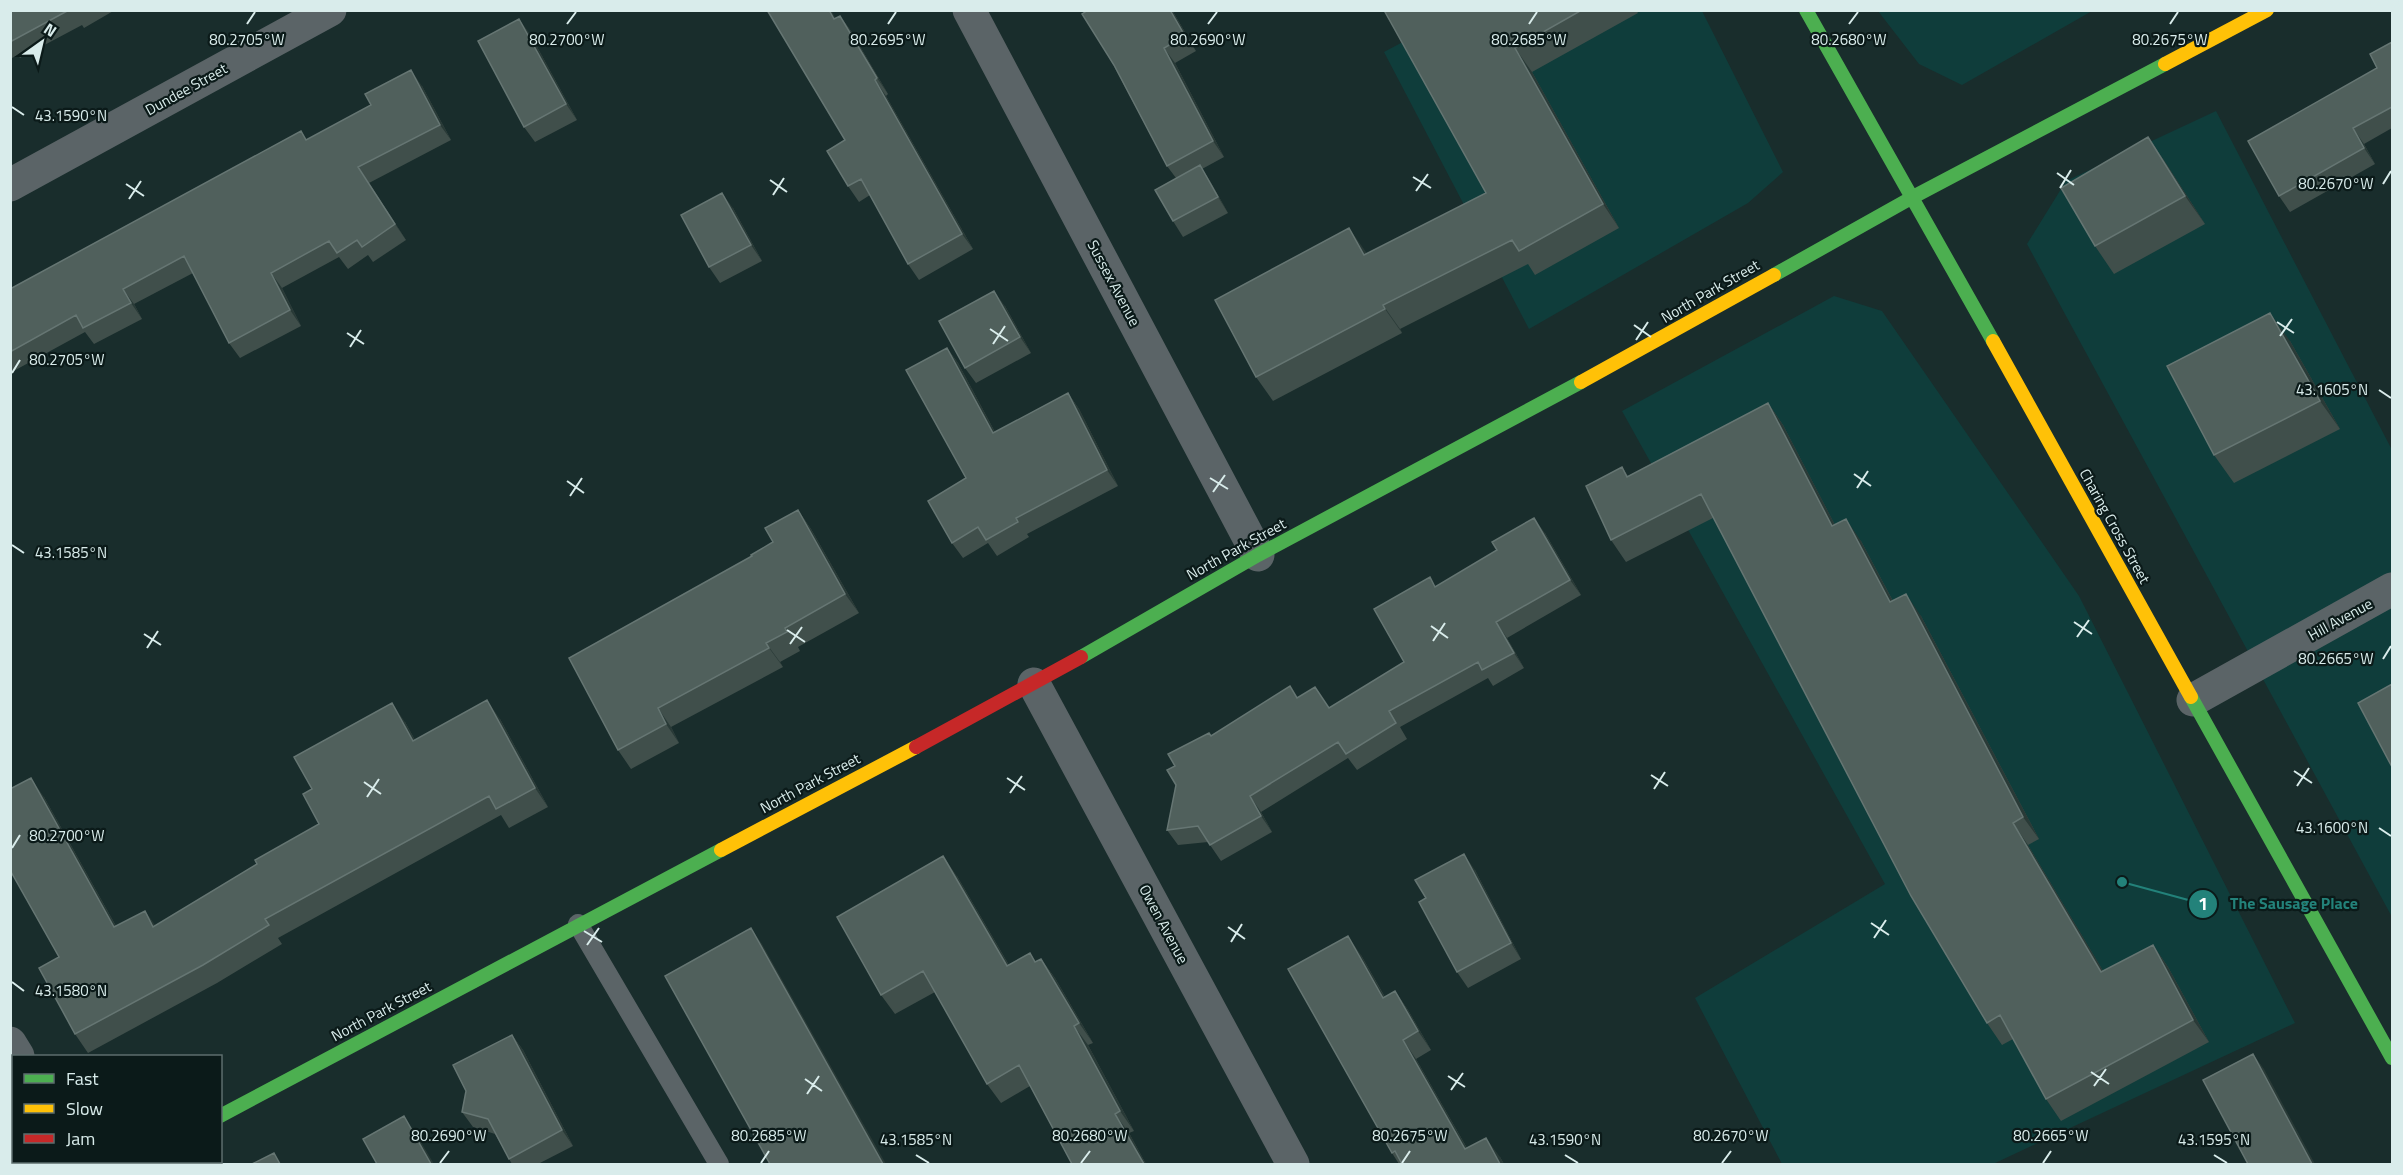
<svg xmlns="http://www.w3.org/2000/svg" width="2403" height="1175" font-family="'Titillium Web',sans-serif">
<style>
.built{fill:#0f3d3b}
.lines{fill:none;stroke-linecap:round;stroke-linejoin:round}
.lane{stroke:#5b6467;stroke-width:20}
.street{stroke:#5b6467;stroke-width:33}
.fast{stroke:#4caf50;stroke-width:14}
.slow{stroke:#ffc107;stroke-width:14}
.jam{stroke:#c62828;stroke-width:14}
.wall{fill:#404f4b}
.shaded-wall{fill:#293a37}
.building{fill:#50605c;stroke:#667673;stroke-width:1.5}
.ticks{fill:none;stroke:#d9eceb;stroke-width:2}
.labels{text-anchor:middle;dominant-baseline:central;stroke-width:4.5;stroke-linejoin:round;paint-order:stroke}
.street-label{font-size:15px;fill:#d9eceb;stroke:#0b1a19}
.ticks-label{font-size:15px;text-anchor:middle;fill:#d9eceb;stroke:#0b1a19;stroke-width:4.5;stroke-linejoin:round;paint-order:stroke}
.leader{fill:none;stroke:#23827a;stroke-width:2}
.callout-dot{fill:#23827a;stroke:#0b1a19;stroke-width:2}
.mark-label{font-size:18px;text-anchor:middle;font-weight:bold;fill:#fff}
.callout-label{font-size:16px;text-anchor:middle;font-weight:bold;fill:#23827a;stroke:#0b1a19;stroke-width:4.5;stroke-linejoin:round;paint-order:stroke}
</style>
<rect width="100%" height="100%" fill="#192d2c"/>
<path class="built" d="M1461 11H1702L1783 172 1748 203 1529 329 1384 52Z
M1878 11H2092L1962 85 1919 64Z
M2216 111 2392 450V917L2027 244 2066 181Z
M1834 296 1882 311 2079 596 2295 1023 1993 1164H1782L1695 998 1885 884 1622 411Z"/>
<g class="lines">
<path class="lane" d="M578 924 719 1164"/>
<path class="street" d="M969 10 1258 555
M10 185 330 10
M1034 684 1293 1164
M2193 700 2392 589
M10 1043 18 1056
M75 1162 77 1164"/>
<path class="fast" d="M1806 10 1993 341
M1774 275 1913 197 2165 64
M1081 657 1258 555 1581 382
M2191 697 2392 1058
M220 1116 721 850
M130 1164 135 1162"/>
<path class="slow" d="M2165 64 2267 10
M1993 341 2191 697
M1581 382 1774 275
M721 850 916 747"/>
<path class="jam" d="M916 747 1081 657"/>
</g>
<path class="wall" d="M10 10H115L84 28 82 25 20 58 18 55 10 59Z
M1172 10 1196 51 1175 63 1224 157 1202 169 1210 181 1228 213 1183 237 1173 221 1176 178 1167 166 1085 12Z
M1388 10H1636L1638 13 1532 72 1619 228 1535 275 1528 264 1400 329 1402 333 1273 401 1256 377 1486 193Z
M840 16 851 31 888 94 886 96 973 249 919 280 908 264 870 195 859 202 848 186 836 18Z
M530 34 577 120 535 142 524 127Z
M2392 42V128L2364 144 2375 164 2290 212 2279 196 2377 68Z
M422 86 451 140 369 183 406 240 373 262 368 255 348 269 339 257 282 288 301 326 240 358 229 343 193 273 134 304 142 319 94 344 85 332 10 373V289L301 131 307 140Z
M2148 137 2167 165 2205 224 2114 274 2095 246Z
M733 208 762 261 720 283 709 267Z
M1005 306 1031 353 976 383 965 368Z
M2290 341 2340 429 2234 483 2214 455Z
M947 348 958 363 995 432 1068 393 1079 409 1118 486 1027 534 1029 537 997 556 988 543 963 558 952 543 966 478Z
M1768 403 1783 425 1835 525 1861 541 1893 601 1921 616 2039 839 2028 845 2103 971 2153 945 2168 967 2209 1042 2061 1121 2046 1099 2013 1039 2002 1045 1987 1023 1713 518 1626 562 1611 540 1622 467 1628 476Z
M798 510 811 529 859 613 798 647 800 651 780 662 783 667 671 727 679 743 631 769 618 750 752 556 773 542Z
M1545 533 1581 595 1507 638 1524 668 1493 686 1488 678 1400 727 1407 739 1357 770 1348 758 1261 812 1272 832 1221 861 1208 842 1178 845 1167 830 1176 785 1175 766 1211 736 1298 698 1329 708 1404 662 1436 586Z
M500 719 548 807 509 828 501 815 278 938 282 944 217 983 88 1053 75 1034 59 957 12 788 44 797 116 926 145 911 155 926 257 864 319 824 312 789 405 722 415 740Z
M1475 870 1521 959 1468 988 1457 972Z
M957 876 1009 965 1030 953 1036 962 1041 959 1055 978 1093 1043 1088 1045 1134 1131 1129 1133 1146 1164H1072L1030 1086 1001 1103 987 1084 935 992 895 1014 881 995Z
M1361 955 1385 997 1395 991 1408 1010 1431 1050 1416 1059 1467 1148 1500 1157 1504 1164H1399L1392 1153Z
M512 1035 523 1050 573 1146 538 1164H512L495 1134 473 1127 462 1112Z"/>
<path class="shaded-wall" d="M829 10H831L845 35 834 19Z
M1170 10H1172L1196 51 1185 36Z
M840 16 851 31 888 94 877 78Z
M519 19 530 34 577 120 566 104Z
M1164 48 1175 63 1224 157 1213 141Z
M1515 48 1532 72 1619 228 1603 204Z
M411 70 422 86 451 140 440 125Z
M875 80 886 96 973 249 962 234Z
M2353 128 2364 144 2375 164 2364 148Z
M2148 137 2167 165 2205 224 2185 196Z
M1200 165 1210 181 1228 213 1218 197Z
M358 167 369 183 406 240 395 224Z
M722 193 733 208 762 261 751 245Z
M1349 228 1366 252 1380 279 1364 255Z
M271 273 282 288 301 326 290 310Z
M123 289 134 304 142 319 131 303Z
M994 291 1005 306 1031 353 1020 337Z
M1383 305 1400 329 1402 333 1385 309Z
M2270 313 2290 341 2340 429 2320 401Z
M947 348 958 363 1004 449 993 433Z
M1068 393 1079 409 1118 486 1107 470Z
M1768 403 1783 425 1847 548 1832 526Z
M798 510 811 529 859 613 845 594Z
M1534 518 1545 533 1581 595 1570 580Z
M1846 519 1861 541 1905 624 1890 602Z
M1906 594 1921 616 2039 839 2023 817Z
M1496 622 1507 638 1524 668 1514 653Z
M766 643 780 662 783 667 769 648Z
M487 700 500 719 548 807 535 788Z
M392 703 405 722 426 760 413 741Z
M658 708 671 727 679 743 666 724Z
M31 778 44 797 127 946 114 927Z
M1250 796 1261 812 1272 832 1261 816Z
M2013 823 2028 845 2117 994 2101 972Z
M1464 854 1475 870 1521 959 1511 943Z
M943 856 957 876 1021 986 1007 966Z
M145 911 158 929 153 927Z
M751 928 762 944 886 1164H883Z
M1348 936 1361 955 1396 1017 1383 998Z
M2153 945 2168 967 2209 1042 2193 1020Z
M1041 959 1055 978 1093 1043 1079 1023Z
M1395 991 1408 1010 1431 1050 1418 1031Z
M1074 1026 1088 1045 1134 1131 1120 1111Z
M512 1035 523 1050 573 1146 562 1130Z
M1403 1040 1416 1059 1476 1164 1465 1149Z
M2253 1054 2264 1069 2315 1164H2312Z
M1115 1114 1129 1133 1146 1164H1144Z
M404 1116 418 1137 434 1164H431Z
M1486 1138 1500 1157 1504 1164H1500Z"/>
<path class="building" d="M10 10H69L10 42Z
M767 10H829L834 19 840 16 877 78 875 80 962 234 908 264 861 179 848 186 827 151 845 140Z
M1084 10H1170L1185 36 1164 48 1213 141 1167 166 1114 65 1082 14 1085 12Z
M1388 10H1582L1515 48 1603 204 1519 251 1512 240 1383 305 1385 309 1256 377 1215 300 1349 228 1364 255 1486 193 1385 12Z
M519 19 566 104 524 127 478 41Z
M2392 42V107L2353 128 2364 148 2279 196 2248 141 2377 68 2370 54Z
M411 70 440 125 358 167 395 224 362 247 357 240 337 253 329 241 271 273 290 310 229 343 184 256 123 289 131 303 83 328 76 315 10 352V289L301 131 306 140 371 105 365 94Z
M2148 137 2185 196 2095 246 2061 188Z
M1200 165 1218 197 1173 221 1155 190Z
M722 193 751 245 709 267 681 215Z
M994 291 1020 337 965 368 939 321Z
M2270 313 2320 401 2214 455 2167 366Z
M947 348 993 433 1068 393 1107 470 1016 518 1018 522 986 540 978 527 952 543 928 501 966 478 906 370Z
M1768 403 1832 526 1846 519 1890 602 1906 594 2023 817 2013 823 2101 972 2153 945 2193 1020 2046 1099 2000 1015 1987 1023 1911 896 1701 494 1611 540 1586 486 1622 467 1627 477Z
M798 510 845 594 785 628 787 632 766 643 769 648 658 708 666 724 618 750 569 658 752 556 751 555 773 542 765 528Z
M1534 518 1570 580 1496 622 1514 653 1482 670 1478 662 1389 711 1396 723 1346 754 1338 742 1250 796 1261 816 1210 845 1198 826 1167 830 1176 785 1167 770 1175 766 1168 754 1209 733 1211 736 1290 686 1297 698 1315 687 1329 708 1404 662 1374 609 1430 577 1435 587 1497 550 1492 542Z
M2392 684V767L2358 703Z
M487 700 535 788 496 809 489 796 265 919 269 925 203 965 75 1034 39 968 59 957 10 870V789L31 778 114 927 145 911 153 927 257 864 255 860 319 824 303 794 312 789 294 757 392 703 413 741Z
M1464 854 1511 943 1457 972 1419 902 1426 898 1415 880Z
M943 856 1007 966 1030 953 1035 962 1041 959 1079 1023 1074 1026 1120 1111 1115 1114 1144 1164H1072L1019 1065 987 1084 923 971 881 995 837 917Z
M751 928 883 1164H770L665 976Z
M1348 936 1383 998 1395 991 1418 1031 1403 1040 1465 1149 1486 1138 1500 1164H1402L1395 1151 1392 1153 1288 969Z
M512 1035 562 1130 509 1159 488 1119 462 1112 466 1091 453 1065Z
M2253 1054 2312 1164H2248L2203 1080Z
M404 1116 431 1164H377L363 1139Z
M274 1153 280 1164H252Z"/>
<path class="ticks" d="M247 24 255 12M567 24 576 12M888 24 896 12M1208 24 1217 12M1529 24 1537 12M1849 24 1858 12M2170 24 2178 12M12 107 24 115M2057 173 2074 185M1413 177 1431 188M770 180 787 192M126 184 144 196M2383 184 2391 171M2060 188 2071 170M1416 191 1428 174M773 195 784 178M129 199 141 181M2277 322 2294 333M1634 325 1651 337M990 329 1008 341M347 333 364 344M2280 336 2292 319M1636 340 1648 322M993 344 1005 326M350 347 361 330M12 373 20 360M2379 390 2391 398M1854 474 1871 486M1210 478 1228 489M567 481 584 493M1857 488 1868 471M1213 492 1225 475M570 496 582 478M12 545 24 553M2074 622 2092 634M1431 626 1448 638M787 630 805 642M144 634 161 645M2077 637 2089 620M1433 641 1445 623M790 644 802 627M147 648 158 631M2383 659 2391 646M2294 771 2312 783M1651 775 1668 786M1007 778 1025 790M364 782 381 794M2297 786 2309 768M1654 789 1665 772M1010 793 1022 776M367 797 379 779M2379 828 2391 836M12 848 20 835M1871 923 1889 935M1228 927 1245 939M584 931 602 942M1874 938 1886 920M1231 942 1242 924M587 945 599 928M12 982 24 991M2091 1072 2109 1084M1448 1076 1465 1087M805 1079 822 1091M2094 1086 2106 1069M1451 1090 1463 1073M807 1094 819 1076M916 1155 929 1163M1565 1155 1578 1163M2214 1155 2227 1163M440 1163 449 1151M761 1163 769 1151M1081 1163 1090 1151M1402 1163 1410 1151M1722 1163 1731 1151M2043 1163 2051 1151"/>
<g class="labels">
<g class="street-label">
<text transform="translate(186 89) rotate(-29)">Dundee Street</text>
<text transform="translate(1114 283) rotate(62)">Sussex Avenue</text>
<text transform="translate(1710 291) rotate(-30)">North Park Street</text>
<text transform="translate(2115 526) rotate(61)">Charing Cross Street</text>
<text transform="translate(1236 549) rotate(-29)">North Park Street</text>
<text transform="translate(2340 619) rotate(-29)">Hill Avenue</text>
<text transform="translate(810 783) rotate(-28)">North Park Street</text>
<text transform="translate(1164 924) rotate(62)">Owen Avenue</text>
<text transform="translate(381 1011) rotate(-28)">North Park Street</text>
</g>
</g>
<g class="ticks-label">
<text x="247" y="45">80.2705°W</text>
<text x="567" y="45">80.2700°W</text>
<text x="888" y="45">80.2695°W</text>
<text x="1208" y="45">80.2690°W</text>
<text x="1529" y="45">80.2685°W</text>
<text x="1849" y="45">80.2680°W</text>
<text x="2170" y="45">80.2675°W</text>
<text x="71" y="121">43.1590°N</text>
<text x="2336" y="189">80.2670°W</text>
<text x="67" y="365">80.2705°W</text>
<text x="2332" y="395">43.1605°N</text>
<text x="71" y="558">43.1585°N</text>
<text x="2336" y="664">80.2665°W</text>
<text x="2332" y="833">43.1600°N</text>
<text x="67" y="841">80.2700°W</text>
<text x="71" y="996">43.1580°N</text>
<text x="449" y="1141">80.2690°W</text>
<text x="769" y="1141">80.2685°W</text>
<text x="1090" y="1141">80.2680°W</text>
<text x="1410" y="1141">80.2675°W</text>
<text x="1731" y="1141">80.2670°W</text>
<text x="2051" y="1141">80.2665°W</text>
<text x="916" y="1145">43.1585°N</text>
<text x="1565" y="1145">43.1590°N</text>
<text x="2214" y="1145">43.1595°N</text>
</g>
<path class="leader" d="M2122 882L2203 904"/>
<g class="callout-dot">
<circle cx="2122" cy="882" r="6"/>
<circle cx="2203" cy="904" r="15"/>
</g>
<g class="mark-label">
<text x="2203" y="910">1</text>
</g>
<g class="callout-label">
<text x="2294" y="909">The Sausage Place</text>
</g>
<rect width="2403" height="1175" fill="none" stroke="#d9eceb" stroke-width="24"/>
<rect x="12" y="1055" width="210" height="108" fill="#0b1a19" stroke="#5d6e6d" stroke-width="1.5"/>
<rect x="24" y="1074" width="30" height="9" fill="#4caf50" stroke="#5d6e6d" stroke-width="1.5"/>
<text x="66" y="1085" font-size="18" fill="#d9eceb">Fast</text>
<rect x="24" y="1104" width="30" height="9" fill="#ffc107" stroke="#5d6e6d" stroke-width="1.5"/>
<text x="66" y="1115" font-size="18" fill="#d9eceb">Slow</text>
<rect x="24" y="1134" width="30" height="9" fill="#c62828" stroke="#5d6e6d" stroke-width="1.5"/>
<text x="66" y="1145" font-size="18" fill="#d9eceb">Jam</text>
<g transform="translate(42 42) rotate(34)" stroke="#0b1a19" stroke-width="4.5" paint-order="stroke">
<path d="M0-4.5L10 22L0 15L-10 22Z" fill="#d9eceb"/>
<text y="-9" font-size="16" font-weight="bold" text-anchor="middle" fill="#d9eceb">N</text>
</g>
</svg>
